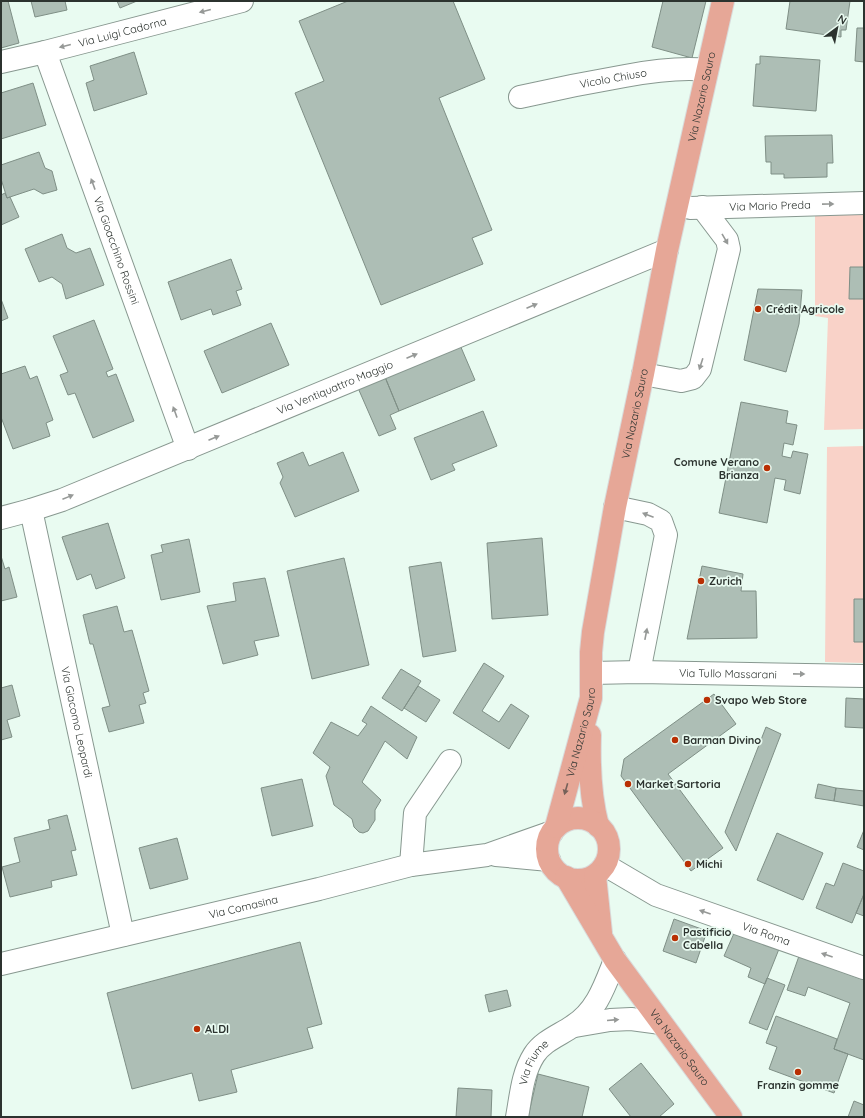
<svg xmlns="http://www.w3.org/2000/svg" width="865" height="1118" font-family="Quicksand,sans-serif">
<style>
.green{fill:#f9d2c8}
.building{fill:#adbeb5;stroke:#7f8f86}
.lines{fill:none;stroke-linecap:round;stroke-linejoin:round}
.minor-casing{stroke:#889890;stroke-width:24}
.major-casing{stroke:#d9dada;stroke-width:24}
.minor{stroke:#fff;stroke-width:22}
.major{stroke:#e6a797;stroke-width:22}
.oneway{fill:#969997}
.oneway2{fill:#766159}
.poi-dot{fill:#b92f03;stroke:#e9fbf1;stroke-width:1.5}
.labels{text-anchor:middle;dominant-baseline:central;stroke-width:3.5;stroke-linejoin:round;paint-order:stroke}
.street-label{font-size:11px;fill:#2c332f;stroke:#e9fbf1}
.poi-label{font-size:11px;font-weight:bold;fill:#2c332f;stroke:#e9fbf1;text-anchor:start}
</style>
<rect width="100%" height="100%" fill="#e9fbf1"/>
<path class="green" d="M864 214V429L824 430 828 318 815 316V216Z
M864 446V663L825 662 827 447Z"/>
<path class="building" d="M1 1H8L19 43 1 48Z
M31 1H65L67 10 35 17Z
M117 1H137L120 8Z
M348 1H453L485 79 439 98 492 230 472 238 483 264 381 305 295 93 324 81 299 21Z
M663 1H706L692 58 652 47Z
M790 1H850L846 30H841V37L786 29Z
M857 28H864V62L855 61Z
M134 52 147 94 94 111 86 83 94 80 90 66Z
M760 56 820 60 816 111 753 106 756 64H760Z
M33 83 46 125 1 139V93Z
M832 135 833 163H827V177L784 178V174H771V162H766L765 136Z
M39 152 45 168 52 171 57 190 43 194 34 189 7 198 1 179V165Z
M5 193 7 198 10 197 19 217 1 225V195Z
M62 234 67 248 76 253 90 248 104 285 66 299 62 284 52 277 39 282 25 249Z
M231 259 242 289 236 291 241 305 213 315 211 309 181 320 168 282Z
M850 267H864V299H849Z
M758 289 802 290 799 324 786 372 744 360Z
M1 299 8 318 1 321Z
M94 320 113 369 106 372 108 377 116 374 134 421 93 438 75 393 68 395 60 375 68 372 53 336Z
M271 323 289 365 222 393 204 351Z
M460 345 475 380 399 411 385 377Z
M25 366 30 379 37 376 53 420 46 423 50 436 13 449 1 417V374Z
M385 377 399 411 390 415 396 429 379 436 358 388Z
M741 402 788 411 786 423 797 425 793 445 784 443 782 456 791 458 793 451 808 454 800 494 784 490 786 480 775 478 767 523 719 513Z
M483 411 497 446 452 464 455 470 431 480 414 438Z
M303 452 309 466 343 452 359 491 295 517 280 483 283 477 277 463Z
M108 523 125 578 96 589 91 574 77 580 62 537Z
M542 538 548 615 492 619 487 543Z
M189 539 200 592 161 600 151 555 163 552 161 545Z
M1 556 5 569 9 567 17 597 1 601Z
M344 558 369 665 312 679 287 571Z
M441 562 456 651 423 657 409 567Z
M702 566 743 574 741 591H756L757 638 687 639Z
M265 578 279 636 254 641 258 655 223 664 207 606 236 601 233 583Z
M854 599H864V642H854Z
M117 606 124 632 132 630 149 691 143 693 146 703 139 705 144 723 109 732 102 708 110 706 93 644H90L83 615Z
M484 663 504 676 482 711 499 722 511 704 529 716 509 749 453 713Z
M401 669 421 681 402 711 382 698Z
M12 685 20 716 7 720 12 737 1 740V688Z
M418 686 440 700 426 722 404 708Z
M714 694 736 724 668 774 723 848 691 871 621 776 624 759Z
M846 698 864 699V728L845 727Z
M371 706 417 737 407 759 385 741 362 782 381 800 375 810V820L368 831 363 833 359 832 354 827 352 819 334 805 326 776 330 767 313 753 331 722 358 736 367 724 362 721Z
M766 727 781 734 736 851 725 832Z
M302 779 313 826 272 836 261 788Z
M818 784 836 788 834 801 815 798Z
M836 788 864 791V806L834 801Z
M67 815 76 850 71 851 77 875 51 881 52 887 10 897 2 867 20 862 14 838 50 829 48 820Z
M864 830V850L857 847Z
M777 833 823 853 803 900 757 880Z
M177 838 188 879 150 889 139 848Z
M843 863 864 871V894L852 923 816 908 826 883 834 886Z
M864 894V916L856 913Z
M674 919 707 931 696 963 663 951Z
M735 931 779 949 765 984 748 977 751 968 724 956Z
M300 942 322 1024 307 1028 313 1048 231 1070 237 1092 199 1101 192 1073 132 1089 107 993Z
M799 956 864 980V1060L834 1049 850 1003 808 987 805 996 787 990Z
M767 978 785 985 767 1030 749 1023Z
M507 990 511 1006 489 1012 485 995Z
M776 1016 837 1039 834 1049 848 1054 834 1093 769 1069 777 1047 766 1043Z
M641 1063 674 1104 659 1117H631L609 1089Z
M538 1074 589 1087 582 1117H528Z
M458 1088 492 1090 491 1117H456Z
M854 1101 864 1105V1117H848Z"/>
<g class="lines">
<defs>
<g id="minor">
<path id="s1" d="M45 52 188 449"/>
<path id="s2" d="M1 62 45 52 242 1"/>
<path id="s3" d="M520 97C555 89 590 82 625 76 652 71 680 67 707 70"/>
<path id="s4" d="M690 208 864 203"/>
<path d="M643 374 681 381 693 378 700 369 729 249 727 240 702 207"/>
<path d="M615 507 648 514 661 521 666 535 639 672"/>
<path id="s5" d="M31 510 123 935"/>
<path id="s6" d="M1 518 31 510 62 500 667 250"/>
<path id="s7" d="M592 673 639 672 864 676"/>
<path d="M496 855 549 860"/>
<path d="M411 865 415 813 450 761"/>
<path id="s8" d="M605 865 656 895 864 968"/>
<path id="s9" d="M1 964 319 889 411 865 487 855 552 832"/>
<path d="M575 1026 610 1020 631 1019 661 1023"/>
<path id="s10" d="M517 1117C521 1096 522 1074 534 1055 543 1041 560 1035 573 1026 597 1011 605 985 615 960"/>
</g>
<g id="major">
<path d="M590 735C589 766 590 796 598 826"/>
<circle cx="578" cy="849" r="31"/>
<path id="s11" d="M556 827 591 698V652L593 632 615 507 643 374 667 250 723 1"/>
<path d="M595 876 601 933"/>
<path id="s12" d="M566 877 615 960 731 1117"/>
</g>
</defs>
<use href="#minor" class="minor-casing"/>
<use href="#major" class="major-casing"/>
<use href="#minor" class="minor"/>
<use href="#major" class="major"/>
</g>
<defs><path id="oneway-solid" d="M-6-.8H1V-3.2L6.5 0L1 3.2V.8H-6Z"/></defs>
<g class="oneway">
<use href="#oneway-solid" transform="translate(205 11) rotate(166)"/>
<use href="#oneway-solid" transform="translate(65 46) rotate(166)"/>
<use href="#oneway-solid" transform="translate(93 184) rotate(-110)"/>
<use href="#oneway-solid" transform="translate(828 204) rotate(-1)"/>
<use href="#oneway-solid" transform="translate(725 239) rotate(60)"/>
<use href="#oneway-solid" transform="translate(532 306) rotate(-23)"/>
<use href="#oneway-solid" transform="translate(412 356) rotate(-23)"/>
<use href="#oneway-solid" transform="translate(701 364) rotate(108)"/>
<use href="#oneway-solid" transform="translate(175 412) rotate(-110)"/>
<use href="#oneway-solid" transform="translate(214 438) rotate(-23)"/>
<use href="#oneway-solid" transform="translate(68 497) rotate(-22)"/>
<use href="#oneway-solid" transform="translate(648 515) rotate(-159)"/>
<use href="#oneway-solid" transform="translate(646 634) rotate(-79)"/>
<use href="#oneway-solid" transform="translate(799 674) rotate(1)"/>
<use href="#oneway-solid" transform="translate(705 912) rotate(-161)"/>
<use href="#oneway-solid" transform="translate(827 955) rotate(-161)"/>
<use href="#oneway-solid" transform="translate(613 1020) rotate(-5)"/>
</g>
<use class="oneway2" href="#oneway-solid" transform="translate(566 789) rotate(106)"/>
<g class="poi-dot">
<circle cx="758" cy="309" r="4"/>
<circle cx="767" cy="468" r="4"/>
<circle cx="701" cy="581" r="4"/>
<circle cx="707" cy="700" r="4"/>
<circle cx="675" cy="740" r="4"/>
<circle cx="628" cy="784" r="4"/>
<circle cx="688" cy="864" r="4"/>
<circle cx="675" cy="938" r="4"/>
<circle cx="197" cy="1029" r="4"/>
<circle cx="798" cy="1072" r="4"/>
</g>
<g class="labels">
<g class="street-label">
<text stroke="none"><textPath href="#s2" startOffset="125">Via Luigi Cadorna</textPath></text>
<text stroke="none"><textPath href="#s3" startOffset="95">Vicolo Chiuso</textPath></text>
<text stroke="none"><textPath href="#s11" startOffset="746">Via Nazario Sauro</textPath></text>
<text stroke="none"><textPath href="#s4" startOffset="80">Via Mario Preda</textPath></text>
<text stroke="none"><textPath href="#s1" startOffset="211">Via Gioacchino Rossini</textPath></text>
<text stroke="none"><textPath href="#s6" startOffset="359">Via Ventiquattro Maggio</textPath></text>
<text stroke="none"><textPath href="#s11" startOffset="422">Via Nazario Sauro</textPath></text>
<text stroke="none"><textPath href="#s7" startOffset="136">Via Tullo Massarani</textPath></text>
<text stroke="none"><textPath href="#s5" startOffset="217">Via Giacomo Leopardi</textPath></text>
<text stroke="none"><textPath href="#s11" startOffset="98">Via Nazario Sauro</textPath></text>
<text stroke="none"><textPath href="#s9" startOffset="249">Via Comasina</textPath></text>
<text stroke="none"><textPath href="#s8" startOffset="176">Via Roma</textPath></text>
<text stroke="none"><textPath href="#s12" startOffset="205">Via Nazario Sauro</textPath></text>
<text stroke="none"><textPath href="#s10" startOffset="58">Via Fiume</textPath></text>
</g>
<g class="poi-label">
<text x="766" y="309">Crédit Agricole</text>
<text x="759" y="462" text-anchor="end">Comune Verano<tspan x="759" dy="13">Brianza</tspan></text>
<text x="709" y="581">Zurich</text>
<text x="715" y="700">Svapo Web Store</text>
<text x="683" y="740">Barman Divino</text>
<text x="636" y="784">Market Sartoria</text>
<text x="696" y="864">Michi</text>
<text x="683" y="932">Pastificio<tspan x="683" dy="13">Cabella</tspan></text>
<text x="205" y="1029">ALDI</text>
<text x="798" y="1085" text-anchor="middle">Franzin gomme</text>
</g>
</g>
<rect width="865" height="1118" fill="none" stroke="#2c332f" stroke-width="4"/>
<g transform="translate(837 28) rotate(32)" stroke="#e9fbf1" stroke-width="3" paint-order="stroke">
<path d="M0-3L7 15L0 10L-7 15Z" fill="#2c332f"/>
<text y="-6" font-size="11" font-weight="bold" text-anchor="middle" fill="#2c332f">N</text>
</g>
</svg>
